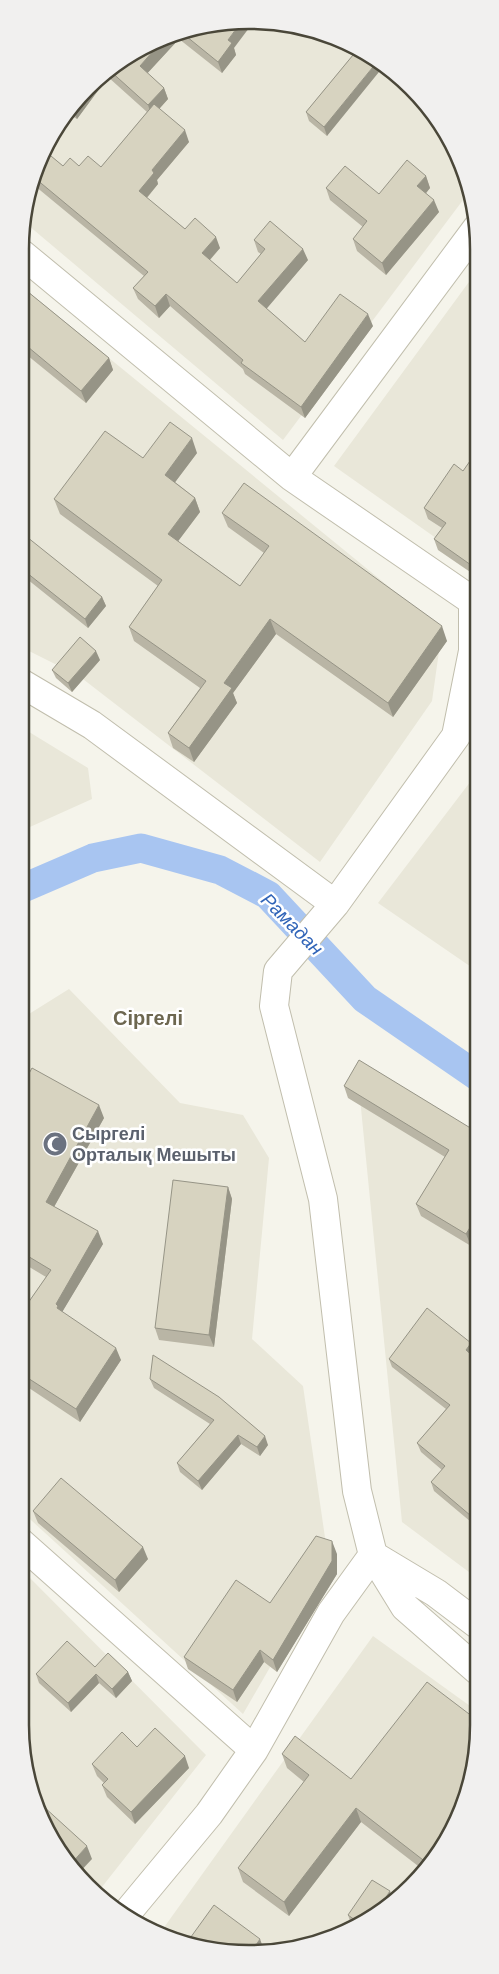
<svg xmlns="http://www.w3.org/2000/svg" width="499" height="1974" font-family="Arial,sans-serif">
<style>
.residential{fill:#e9e7d9}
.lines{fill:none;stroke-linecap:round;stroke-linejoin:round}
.canal{stroke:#a8c5f1;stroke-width:29}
.minor-casing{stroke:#c1bead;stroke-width:30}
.minor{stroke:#fff;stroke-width:28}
.wall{fill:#b9b5a5}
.shaded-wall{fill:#969486}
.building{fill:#d7d3c0;stroke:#969486}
.labels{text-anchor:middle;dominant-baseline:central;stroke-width:5;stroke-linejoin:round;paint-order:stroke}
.worship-label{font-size:18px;font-weight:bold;fill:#5b616d;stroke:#fff;text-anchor:start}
.water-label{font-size:19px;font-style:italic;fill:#3064b8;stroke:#fff}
.quarter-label{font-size:20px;font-weight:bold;fill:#6d6750;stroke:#fff}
.rim{fill:none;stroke:#4a4739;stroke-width:2.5}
</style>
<rect width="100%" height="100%" fill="#f5f4eb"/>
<path class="residential" d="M280 22 351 44 412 87 455 148 469 192 283 440 22 220 51 135 110 67 190 28Z
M477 271V567L334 466Z
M22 287 442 630 432 701 320 862 79 676 21 647Z
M21 727 88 768 92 799 21 831Z
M477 773V971L378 903Z
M69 989 180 1103 243 1115 269 1158 252 1339 303 1386 329 1565 243 1714 20 1510 21 1019Z
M357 1068 477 1135V1578L402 1522Z
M20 1568 206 1755 98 1892 77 1876 37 1812 20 1724Z
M373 1636 477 1711V1755L448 1839 389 1906 323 1942 234 1953 160 1933Z"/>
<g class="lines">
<path class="canal" d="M21 889 93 858 141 848 220 870 268 895 365 999 477 1076"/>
<defs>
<path id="minor" d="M22 254 292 477 477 604
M292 477 477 228
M473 601V651L456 736 335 904 278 971 274 1006 323 1199 357 1491 373 1555 405 1607 477 1670
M21 683 92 725 335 904
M20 1542 254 1750
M376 1557 436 1593 477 1624
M126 1914 209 1814 254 1750 331 1613 373 1555"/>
</defs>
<use href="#minor" class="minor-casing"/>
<use href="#minor" class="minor"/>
</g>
<path class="wall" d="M190 28 234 48 236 55 222 73 179 39 147 73 164 88 168 99 159 109 189 142 157 180 158 184 147 198 185 229 220 248 210 260 237 283 261 254 258 252 254 240 308 260 266 308 305 342 373 326 305 418 245 374 243 369 170 306 159 318 138 299 133 288 144 276 35 186 32 190 45 151 63 166 101 167 147 112 108 77 77 119 69 114 110 67Z
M358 49 327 136 309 121 306 112Z
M426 176 430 188 426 193 439 212 386 275 357 251 353 239 363 227 330 200 326 188 379 194Z
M22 287 109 358 113 370 86 403 22 351Z
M477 451V574L476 576 438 550 434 539 442 528 428 519 424 508 463 471Z
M197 453 175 482 195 498 200 512 178 541 240 586 264 553 228 527 222 513 447 641 393 717 276 634 233 693 237 703 194 762 173 748 168 733 200 688 134 641 129 627 158 586 60 514 54 499 143 458Z
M22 534 102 597 106 606 88 628 22 575Z
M100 660 72 692 56 678 52 670Z
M344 1086 477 1132V1236L471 1246 421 1216 416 1204 445 1157 348 1098Z
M21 1088 104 1118 54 1207 103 1244 62 1312 121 1360 80 1422 20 1382 21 1313 46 1277 21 1262Z
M228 1187 232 1199 214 1347 159 1340 155 1328Z
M471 1343 475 1351 472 1356 477 1360V1527L434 1491 431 1482 442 1470 421 1452 417 1443 446 1409 392 1367 389 1359Z
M150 1379 268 1445 260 1456 241 1444 202 1490 180 1472 177 1463 210 1424 154 1388Z
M33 1511 148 1559 119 1592 38 1523Z
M337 1554V1574L277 1672 264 1662 237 1702 188 1669 184 1657 270 1603Z
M95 1667 128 1672 132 1681 116 1698 99 1683 71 1712 39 1683 36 1674Z
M137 1747 189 1768 135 1824 107 1797 102 1785 104 1783 97 1776 92 1764Z
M282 1754 351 1779 448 1839 422 1869 361 1822 289 1916 243 1882 238 1868 304 1782 287 1768Z
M393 1900 388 1907 353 1926 351 1924 348 1915Z"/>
<path class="shaded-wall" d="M252 24 234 48 236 55 222 73 218 62 228 40 239 25Z
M177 34 179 39 144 77 140 66 161 42Z
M377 62 383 67 327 136 324 127Z
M106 72 108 77 77 119 73 109Z
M164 88 168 99 152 117 148 105Z
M185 130 189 142 157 180 158 184 143 202 139 191 152 170Z
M426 176 430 188 422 198 417 186Z
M434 200 439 212 386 275 382 263Z
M216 237 220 248 206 264 202 253Z
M303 249 308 260 263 313 258 301Z
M166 294 170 306 159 318 155 306Z
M368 314 373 326 305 418 301 407Z
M109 358 113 370 86 403 81 391Z
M192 438 197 453 170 489 165 475Z
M195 498 200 512 173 548 168 534Z
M476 558 477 562V574L476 576 471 565Z
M102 597 106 606 88 628 85 619Z
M270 619 276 634 233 693 237 703 194 762 189 748 224 683Z
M442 626 447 641 393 717 388 703Z
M96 651 100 660 72 692 68 683Z
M99 1105 104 1118 50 1214 46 1202Z
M477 1153V1172L472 1161Z
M228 1187 232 1199 214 1347 209 1335Z
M477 1216V1236L471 1246 466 1234Z
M98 1231 103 1244 61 1314V1321L56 1304Z
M471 1343 475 1351 469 1359 466 1350Z
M116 1348 121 1360 80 1422 76 1409Z
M238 1435 241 1444 202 1490 198 1481Z
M265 1436 268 1445 260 1456 257 1447Z
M332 1541 337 1554V1574L277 1672 273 1660Z
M143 1547 148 1559 119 1592 115 1580Z
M22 1560 27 1573 20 1580V1562Z
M260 1650 264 1662 237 1702 233 1690Z
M128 1672 132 1681 116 1698 112 1689Z
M96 1674 99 1683 71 1712 68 1703Z
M185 1756 189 1768 135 1824 131 1812Z
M356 1808 361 1822 289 1916 284 1902Z
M87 1846 92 1859 77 1875 70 1865Z
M390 1891 393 1900 388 1907 374 1915Z
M260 1939 264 1950 252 1951Z"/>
<path class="building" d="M239 25 228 40 232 43 218 62 181 32 190 28Z
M161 42 140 66 164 88 148 105 108 69 110 67Z
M358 49 377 62 324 127 306 112Z
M154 104 185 130 152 170 154 173 139 191 185 229 195 218 216 237 202 253 237 283 265 249 254 240 270 221 303 249 258 301 305 342 340 294 368 314 301 407 241 363 243 360 166 294 155 306 133 288 148 272 36 179 45 151 63 166 70 158 79 166 88 156 101 167Z
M407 160 426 176 417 186 434 200 382 263 353 239 367 221 326 188 345 166 379 194Z
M22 287 109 358 81 391 22 342Z
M170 422 192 438 165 475 195 498 168 534 240 586 269 546 222 513 244 483 442 626 388 703 270 619 224 683 232 688 189 748 168 733 206 681 129 627 162 580 54 499 105 431 143 458Z
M477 451V559L476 558 471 565 434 539 446 523 424 508 454 464 463 471Z
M22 533 102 597 85 619 22 569Z
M80 637 96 651 68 683 52 670Z
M359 1060 477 1132V1153L472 1161 477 1164V1216L466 1234 416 1204 449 1150 344 1086Z
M32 1068 99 1105 46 1202 98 1231 56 1304 58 1306 57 1308 116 1348 76 1409 20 1373 21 1313 51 1270 21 1252V1088Z
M173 1180 228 1187 209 1335 155 1328Z
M427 1308 471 1343 466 1350 477 1360V1521L431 1482 445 1466 417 1443 450 1405 389 1359Z
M153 1355 219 1397 265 1436 257 1447 238 1435 198 1481 177 1463 214 1420 150 1379Z
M61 1478 143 1547 115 1580 33 1511Z
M316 1536 332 1541V1561L273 1660 260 1650 233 1690 184 1657 236 1580 270 1603Z
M67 1641 95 1667 108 1653 128 1672 112 1689 96 1674 68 1703 36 1674Z
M427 1682 477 1720V1755L448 1839 427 1863 356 1808 284 1902 238 1868 309 1775 282 1754 295 1736 351 1779Z
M155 1728 185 1756 131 1812 102 1785 108 1779 92 1764 122 1732 137 1747Z
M43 1806 87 1846 70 1865 37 1812Z
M372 1880 390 1891 374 1915 359 1923 348 1915Z
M214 1905 260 1939 252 1951 234 1953 188 1941Z"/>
<defs>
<symbol id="mosque-disc" viewBox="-11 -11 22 22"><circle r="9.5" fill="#6b7280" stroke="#fff"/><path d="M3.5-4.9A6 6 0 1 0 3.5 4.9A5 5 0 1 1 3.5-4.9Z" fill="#fff"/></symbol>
</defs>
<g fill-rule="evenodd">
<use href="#mosque-disc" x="41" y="1130" width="28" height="28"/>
</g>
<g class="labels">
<g class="worship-label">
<text x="72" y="1134">Сыргелі<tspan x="72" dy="21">Орталық Мешыты</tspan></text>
</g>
<g class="water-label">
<text transform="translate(292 924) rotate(45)">Рамадан</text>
</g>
<g class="quarter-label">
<text x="148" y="1018">Сіргелі</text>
</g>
</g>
<path d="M0 0H499V1974H0ZM249 29H250A220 220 0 0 1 470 249V1725A220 220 0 0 1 250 1945H249A220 220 0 0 1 29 1725V249A220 220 0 0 1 249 29Z" fill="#f1f0ef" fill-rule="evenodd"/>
<path class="rim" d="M249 29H250A220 220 0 0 1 470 249V1725A220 220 0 0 1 250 1945H249A220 220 0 0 1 29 1725V249A220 220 0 0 1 249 29Z"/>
</svg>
